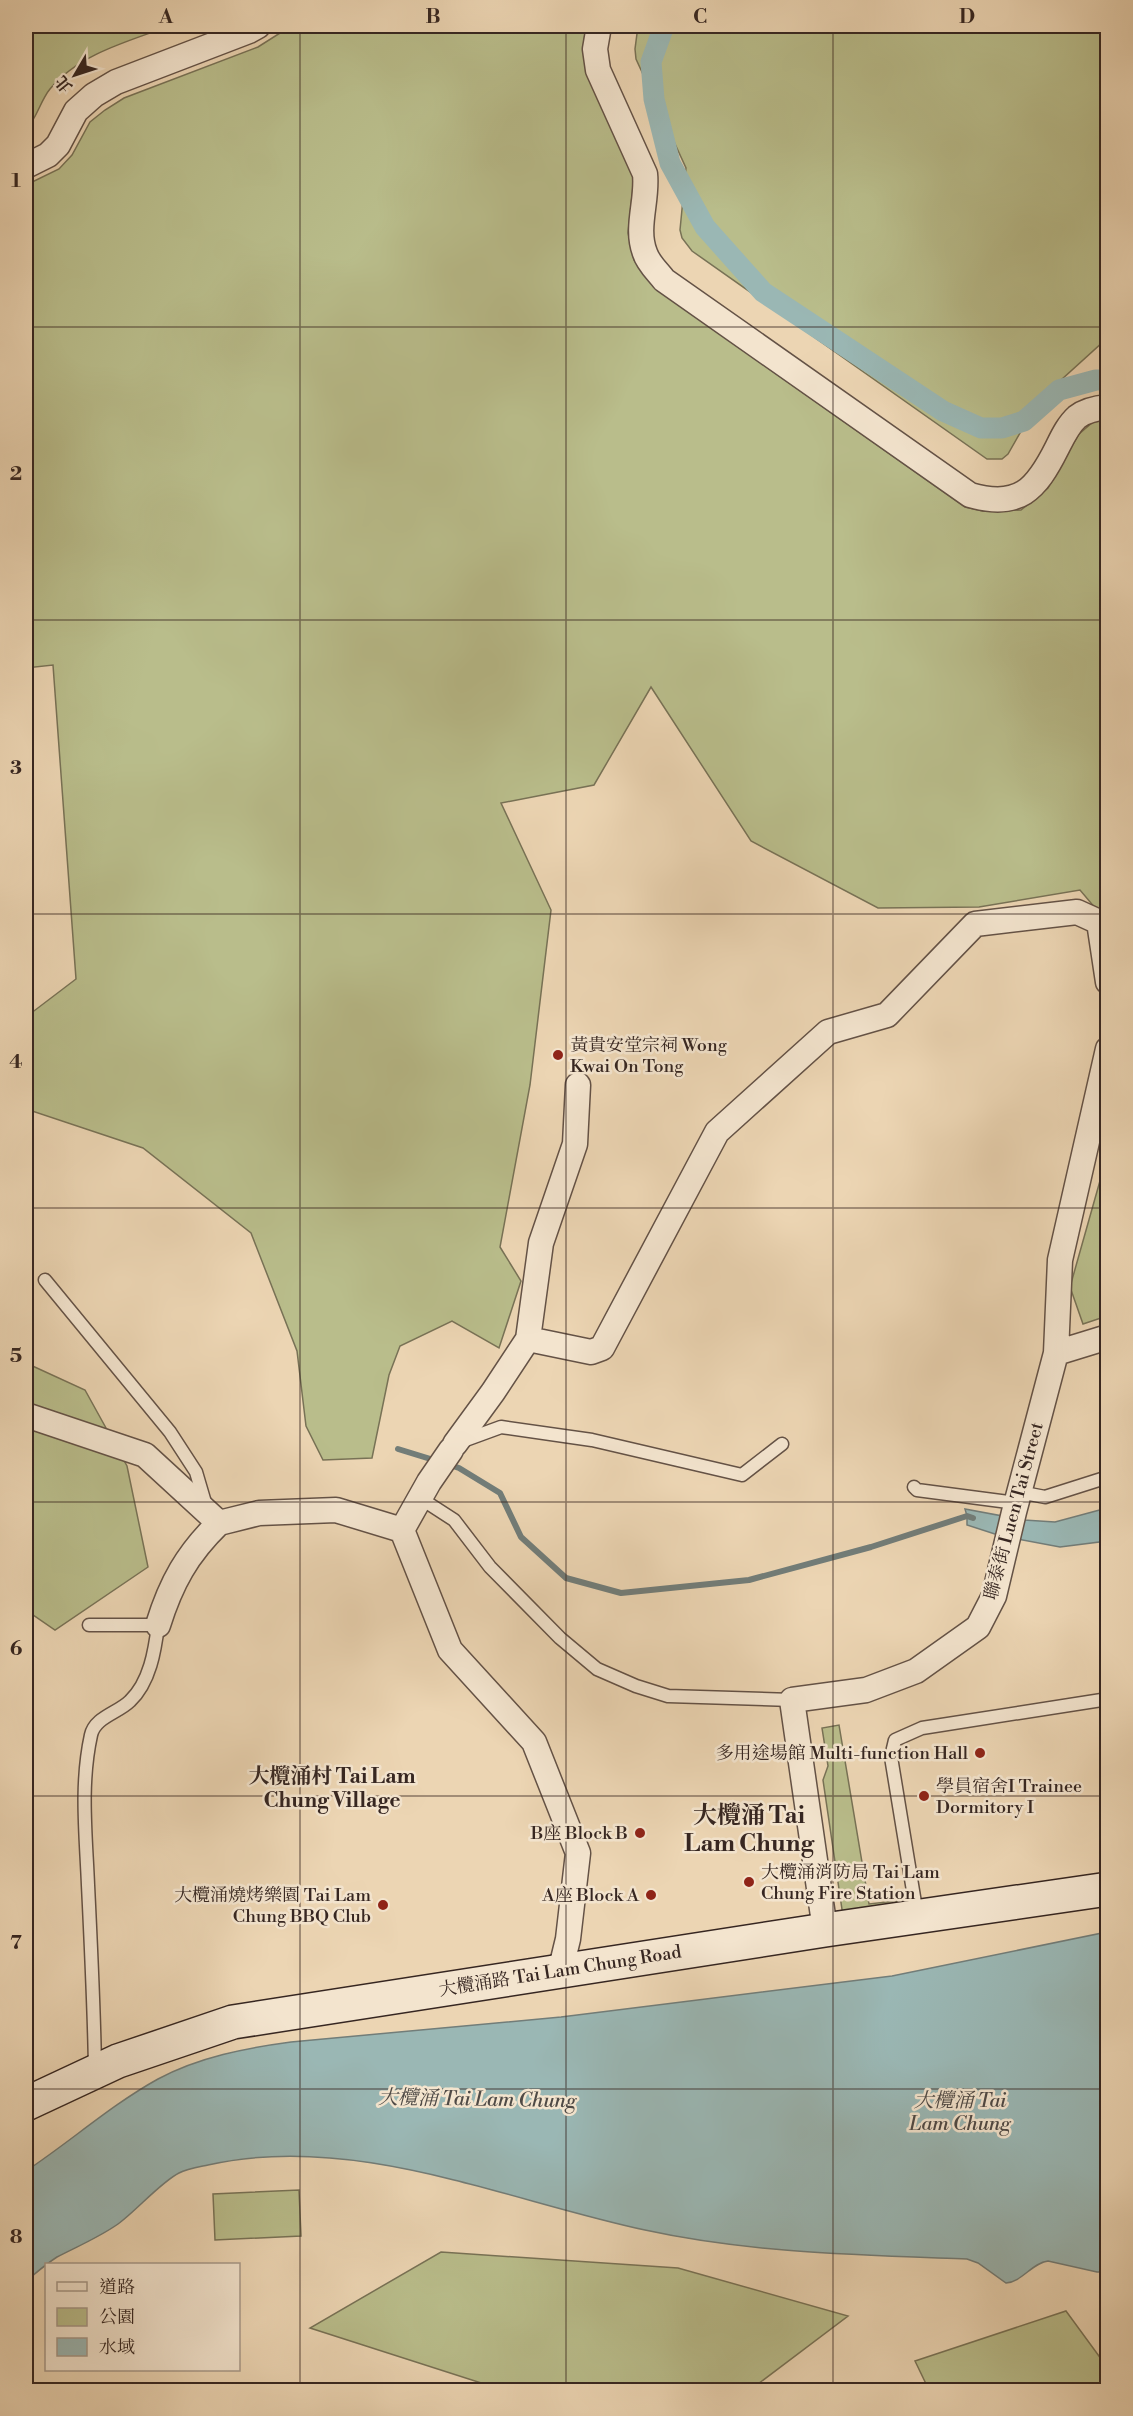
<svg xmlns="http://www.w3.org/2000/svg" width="1133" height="2416" font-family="'Libre Bodoni','Noto Serif TC',serif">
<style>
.green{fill:#b9bd8b;stroke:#787256;stroke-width:1.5}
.water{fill:#9ab7b4;stroke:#727d79;stroke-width:1.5}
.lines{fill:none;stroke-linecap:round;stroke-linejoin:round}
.stream{stroke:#727d79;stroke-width:6}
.canal{stroke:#9ab7b4;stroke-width:21}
.lane-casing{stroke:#645246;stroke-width:15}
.street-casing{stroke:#645246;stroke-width:27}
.secondary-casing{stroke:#362621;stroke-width:36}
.lane{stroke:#f3e4ce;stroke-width:12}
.street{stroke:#f3e4ce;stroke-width:24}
.secondary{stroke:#f3e4ce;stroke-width:33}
.grid{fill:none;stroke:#362621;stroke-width:1.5;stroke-opacity:0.55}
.poi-dot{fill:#8f2418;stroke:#f3e4ce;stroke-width:2}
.labels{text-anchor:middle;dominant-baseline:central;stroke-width:5;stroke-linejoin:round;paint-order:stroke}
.poi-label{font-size:18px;fill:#362621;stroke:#f3e4ce;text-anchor:end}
.street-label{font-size:18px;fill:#362621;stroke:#f3e4ce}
.water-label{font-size:20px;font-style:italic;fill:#4f4a46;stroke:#f3e4ce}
.quarter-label{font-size:21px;font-weight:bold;fill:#362621;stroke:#f3e4ce}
.district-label{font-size:24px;font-weight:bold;fill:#362621;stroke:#f3e4ce}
.neatline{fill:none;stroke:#362621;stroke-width:2}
.grid-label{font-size:20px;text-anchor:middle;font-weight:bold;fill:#362621}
</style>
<rect width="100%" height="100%" fill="#ecd5b3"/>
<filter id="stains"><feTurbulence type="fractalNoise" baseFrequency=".00333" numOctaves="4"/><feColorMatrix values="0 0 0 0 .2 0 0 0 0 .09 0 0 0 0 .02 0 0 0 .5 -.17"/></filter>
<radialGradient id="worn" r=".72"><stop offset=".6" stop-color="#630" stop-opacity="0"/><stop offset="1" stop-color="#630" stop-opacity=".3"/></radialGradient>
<path class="green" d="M26 26H170C129 41 79 54 50 89 40 101 37 119 26 129Z
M291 26H586L583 49 587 74 634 177 628 233 634 260 656 289 965 507 983 511 1021 510 1048 488 1079 434 1093 422 1107 420V922L1080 890 979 907 878 908 751 841 651 687 594 785 501 803 551 910 530 1085 500 1247 521 1281 499 1348 452 1321 400 1346 389 1375 372 1458 323 1460 306 1426 297 1351 251 1233 143 1148 26 1109V1017L76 979 53 665 26 668V185L59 169 72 155 90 122 105 110 124 98 258 47Z
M638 26H1107V344L1103 342 1039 400 1008 454 1002 459H987L692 251 682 238 680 230 686 168 636 59 635 49Z
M1107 1156V1316L1083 1324 1070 1287Z
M26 1363 85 1390 127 1466 148 1567 55 1630 26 1610Z
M839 1725 869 1904 904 1900 906 1913 844 1923 823 1780 828 1766 822 1728Z
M299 2190 301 2236 215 2240 213 2194Z
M441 2252 678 2268 848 2316 750 2390H503L310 2328Z
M1066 2311 1107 2367V2390H929L915 2361Z"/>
<path class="water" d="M1107 1508V1541L1060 1547 1001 1536 967 1525V1516L965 1509 1024 1520 1055 1522Z
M1107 1932V2272H1097L1048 2261C1032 2263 1022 2282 1006 2283L978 2263 967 2259C860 2255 750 2253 645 2230 505 2200 353 2132 208 2165 199 2167 187 2169 179 2173 161 2182 136 2211 118 2224 98 2238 78 2246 57 2257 46 2264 36 2273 26 2281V2171C70 2142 111 2105 158 2079 199 2057 246 2048 291 2042L561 2017 892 1976Z"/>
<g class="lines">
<path class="stream" d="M398 1449 437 1461
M447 1464 459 1468 500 1493 521 1537 566 1578 621 1593 749 1580 871 1547 967 1516 973 1518"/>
<path class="canal" d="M664 26 651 62 654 99 670 163 705 227 763 292 943 411 981 428H1002L1024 421 1059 390 1096 380H1108"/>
<defs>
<path id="lane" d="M45 1280 170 1432 196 1472 206 1506
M460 1442 501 1427 592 1440 742 1475 782 1444
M914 1487 917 1490 1016 1503
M1019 1492 1045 1497 1108 1477
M420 1498 454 1520 490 1567 560 1638 597 1669 636 1686 668 1696 792 1700
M89 1625H158C155 1650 150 1682 130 1701 118 1713 95 1717 91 1735 80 1785 86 1835 88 1885 91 1946 94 2007 95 2068
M917 1915 891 1757 895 1740 922 1728 1108 1699"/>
<path id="street" d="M599 26 595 49 598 70 645 174C648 200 635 228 645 253 648 263 658 272 664 280L970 495C1019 509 1036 490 1057 448 1062 438 1068 425 1077 417 1086 410 1097 408 1108 407
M26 166 48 155 58 145 76 111 94 95 116 82 249 31 258 26
M528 1339 591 1352 602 1348 717 1132 828 1032 887 1015 975 924 1077 912 1099 922 1108 982
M1056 1353 1108 1337
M26 1415 145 1455 219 1523 259 1513 336 1510 402 1530
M455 1444 493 1392 528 1339 541 1243 575 1144 578 1085
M451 1450 429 1482 402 1530 450 1650 534 1742 578 1853 568 1939 560 1972
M158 1625C171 1583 187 1554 219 1523
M825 1930 792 1700 866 1690 916 1671 978 1627 994 1596 1014 1512 1056 1353 1060 1260 1108 1049"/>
<path id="secondary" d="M26 2104 118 2061 233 2022 825 1930 1108 1889"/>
</defs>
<use href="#lane" class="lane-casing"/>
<use href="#street" class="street-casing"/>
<use href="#secondary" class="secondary-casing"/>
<use href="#lane" class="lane"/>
<use href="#street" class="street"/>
<use href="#secondary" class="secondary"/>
</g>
<path class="grid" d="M300 26V2390M566 26V2390M833 26V2390M26 327H1108M26 620H1108M26 914H1108M26 1208H1108M26 1502H1108M26 1796H1108M26 2089H1108"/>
<g class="poi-dot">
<circle cx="558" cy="1055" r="6"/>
<circle cx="980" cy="1753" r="6"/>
<circle cx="924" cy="1796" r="6"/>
<circle cx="640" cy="1833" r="6"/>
<circle cx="749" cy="1882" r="6"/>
<circle cx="651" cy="1895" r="6"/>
<circle cx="383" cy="1905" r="6"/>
</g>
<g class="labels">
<g class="poi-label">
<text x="570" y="1045" text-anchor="start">黃貴安堂宗祠 Wong<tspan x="570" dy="21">Kwai On Tong</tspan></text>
<text x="968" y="1753">多用途場館 Multi-function Hall</text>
<text x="936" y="1786" text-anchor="start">學員宿舍I Trainee<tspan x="936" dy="21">Dormitory I</tspan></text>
<text x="628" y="1833">B座 Block B</text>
<text x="761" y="1872" text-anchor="start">大欖涌消防局 Tai Lam<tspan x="761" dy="21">Chung Fire Station</tspan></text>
<text x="371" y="1895">大欖涌燒烤樂園 Tai Lam<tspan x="371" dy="21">Chung BBQ Club</tspan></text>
<text x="639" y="1895">A座 Block A</text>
</g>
<g class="street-label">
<text transform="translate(1014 1511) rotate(-75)">聯泰街 Luen Tai Street</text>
<text transform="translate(560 1971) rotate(-9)">大欖涌路 Tai Lam Chung Road</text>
</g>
<g class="water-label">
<text transform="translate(477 2100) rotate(1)">大欖涌 Tai Lam Chung</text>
<text x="960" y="2101">大欖涌 Tai<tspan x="960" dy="23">Lam Chung</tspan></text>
</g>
<g class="quarter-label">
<text x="332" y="1777">大欖涌村 Tai Lam<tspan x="332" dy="24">Chung Village</tspan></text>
</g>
<g class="district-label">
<text x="749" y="1816">大欖涌 Tai<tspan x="749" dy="28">Lam Chung</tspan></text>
</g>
</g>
<rect width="1133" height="2416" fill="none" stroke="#ecd5b3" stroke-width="66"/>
<rect x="45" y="2263" width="195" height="108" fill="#f3e4ce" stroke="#a79889" stroke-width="1.5"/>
<rect x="57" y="2282" width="30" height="9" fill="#f3e4ce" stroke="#a79889" stroke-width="1.5"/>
<text x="99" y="2293" font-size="18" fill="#362621">道路</text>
<rect x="57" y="2308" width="30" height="18" fill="#b9bd8b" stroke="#a79889" stroke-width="1.5"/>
<text x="99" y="2323" font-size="18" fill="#362621">公園</text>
<rect x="57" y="2338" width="30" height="18" fill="#9ab7b4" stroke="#a79889" stroke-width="1.5"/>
<text x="99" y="2353" font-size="18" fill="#362621">水域</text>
<g transform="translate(75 75) rotate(231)" stroke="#f3e4ce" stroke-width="4.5" paint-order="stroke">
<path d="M0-4.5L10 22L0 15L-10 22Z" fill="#362621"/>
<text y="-9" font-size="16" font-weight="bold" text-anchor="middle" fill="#362621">北</text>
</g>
<rect x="33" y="33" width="1067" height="2350" class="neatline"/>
<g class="grid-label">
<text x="166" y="23">A</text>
<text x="433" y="23">B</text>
<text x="700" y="23">C</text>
<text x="967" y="23">D</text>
<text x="16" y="187">1</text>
<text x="16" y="480">2</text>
<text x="16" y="774">3</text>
<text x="16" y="1068">4</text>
<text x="16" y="1362">5</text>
<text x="16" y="1655">6</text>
<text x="16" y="1949">7</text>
<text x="16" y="2243">8</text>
</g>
<rect width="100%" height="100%" filter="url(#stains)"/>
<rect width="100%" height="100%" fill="url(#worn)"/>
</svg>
